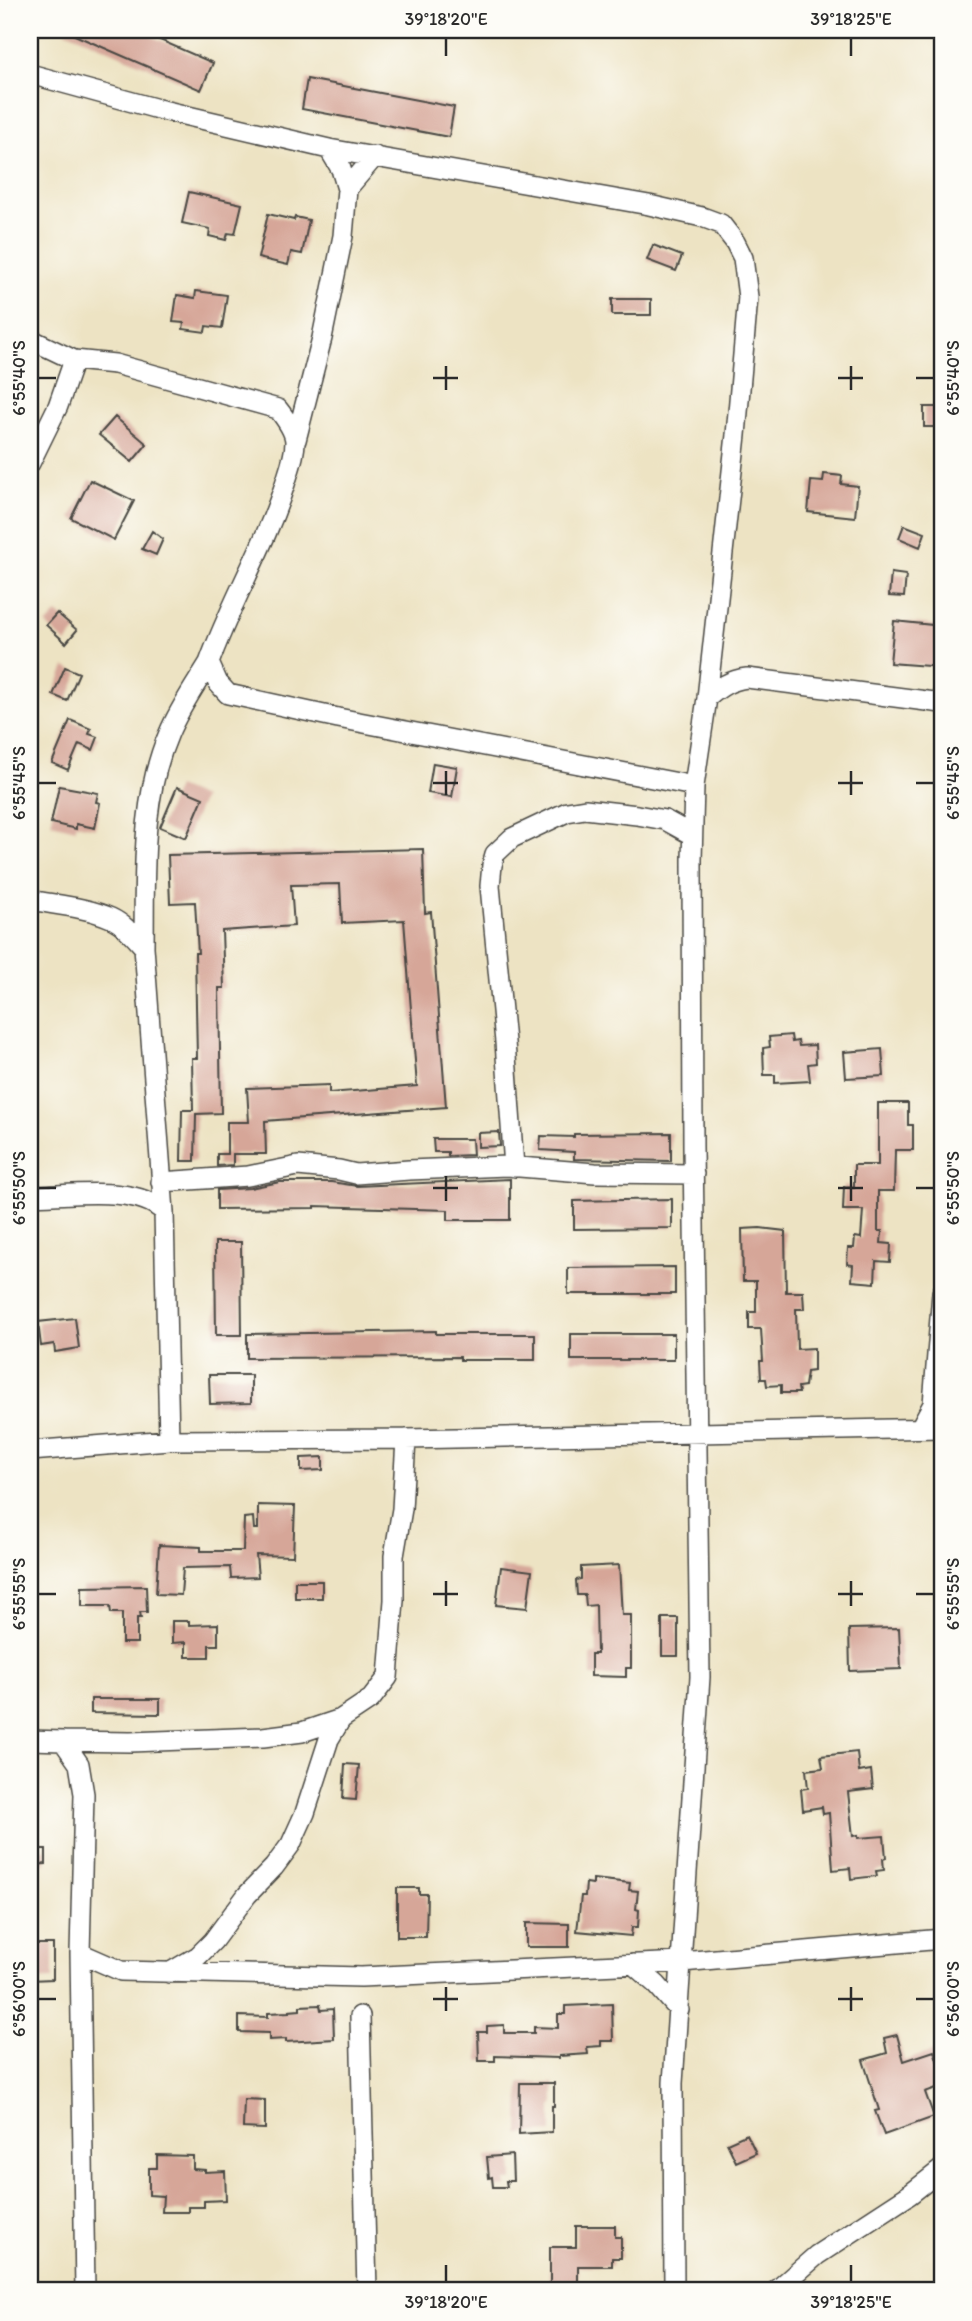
<svg xmlns="http://www.w3.org/2000/svg" width="972" height="2321" font-family="Itim,sans-serif">
<style>
.building{fill:#d6a698}
.lines{fill:none;stroke-linecap:round;stroke-linejoin:round}
.minor-casing{stroke:#484742;stroke-width:22}
.minor{stroke:#fff;stroke-width:19}
.ticks{fill:none;stroke:#2b2b2b;stroke-width:2.5}
.neatline{fill:none;stroke:#2b2b2b;stroke-width:2.5}
.ticks-label{font-size:18px;text-anchor:middle;fill:#2b2b2b}
</style>
<rect width="100%" height="100%" fill="#fdfcf7"/>
<filter id="ink" filterUnits="userSpaceOnUse"><feTurbulence type="fractalNoise" baseFrequency=".0143" numOctaves="2"/><feDisplacementMap in="SourceGraphic" scale="14" xChannelSelector="R" yChannelSelector="G"/><feConvolveMatrix kernelMatrix="1 2 1 2 8 2 1 2 1" color-interpolation-filters="sRGB"/></filter>
<filter id="wash" filterUnits="userSpaceOnUse"><feTurbulence type="fractalNoise" baseFrequency=".00686" numOctaves="4" result="noise"/><feDisplacementMap in="SourceGraphic" scale="28" xChannelSelector="R" yChannelSelector="G"/><feGaussianBlur stdDeviation="1.57" result="paint"/><feColorMatrix in="noise" values="0 0 0 0 0 0 0 0 0 0 0 0 0 0 0 0 0 1.4 0 .05"/><feComposite in="paint" operator="in"/></filter>
<g filter="url(#wash)">
<rect width="100%" height="100%" fill="#ede3c3"/>
<g id="blocks">
<path class="building" d="M63 30H137L213 63 201 90Z
M307 79 454 107 449 137 302 109Z
M189 192 242 204 235 234 228 233 226 240 209 236 210 229 182 223Z
M268 214 294 220 295 217 309 220 302 254 291 252 288 265 258 258Z
M653 245 682 256 676 271 647 260Z
M196 291 227 295 222 328 206 326 205 332 183 329 184 323 173 322 177 295 195 298Z
M612 299H651V315H612Z
M924 407H942V427H924Z
M115 417 147 444 132 462 99 435Z
M824 474 842 476 841 484 858 486 855 517 808 512 811 481 823 482Z
M90 480 134 501 114 540 71 518Z
M904 525 925 533 920 547 899 538Z
M152 531 163 539 156 555 142 549Z
M891 573 906 575 904 597 889 596Z
M57 613 77 630 66 643 46 625Z
M894 621 942 626V667L890 663Z
M65 667 79 673 67 701 53 695Z
M70 720 91 729 89 734 98 737 93 750 79 744 68 770 52 763Z
M433 763 457 767 452 797 428 793Z
M59 786 98 793 96 802 100 803 95 828 76 824V829L51 823Z
M177 787 203 798 186 838 160 827Z
M423 849 425 913 431 912 446 1107 265 1121 266 1154H233V1165L217 1166V1154H227V1122H249L247 1088 329 1085V1093L417 1086 404 920 342 923 340 884 291 885 294 926 222 931 224 988H219L221 1113 196 1114 195 1161H181L182 1110H193L192 1058H197L195 953H198L195 902 170 903 168 855Z
M791 1035 792 1042 798 1041 799 1046 815 1045 816 1063 808 1064 810 1081 775 1083V1075H764L763 1048 770 1047 769 1037Z
M882 1049 884 1076 846 1078 844 1052Z
M878 1103H908V1125H913V1150H895L894 1191H878V1231H882L881 1243 891 1244 890 1262 876 1261 875 1283 852 1281 853 1265 847 1264 848 1248H854L855 1237 861 1238 863 1210H843L844 1186 854 1187V1165H878Z
M499 1132 500 1146 478 1147V1133Z
M671 1133V1161L574 1159V1152L540 1150 541 1136 574 1137V1134Z
M433 1139H472L473 1155 448 1156V1152H434Z
M510 1179V1220H448V1210L315 1206V1208L217 1209V1190L250 1188 280 1182H331L357 1186Z
M672 1199V1228L574 1229V1201Z
M760 1228 785 1231 786 1292H803L804 1309H796L797 1349 814 1348V1371L807 1372 805 1386 798 1387 799 1393H781V1385L767 1386 766 1379H761L760 1361H763L761 1329H749V1312H756V1281H743L742 1229Z
M215 1242H241L242 1335H216Z
M675 1267V1294H568V1268Z
M75 1318 79 1348 55 1352 54 1344 41 1346 38 1322Z
M436 1331V1334H535V1360H460V1357L247 1358V1334Z
M571 1334H674V1360H571Z
M209 1375H251V1403L210 1404Z
M323 1457V1470L301 1471V1458Z
M258 1505 295 1506 293 1556 256 1555 258 1577 231 1578 230 1567 183 1568 181 1595 156 1594 159 1545 201 1547V1551H243L244 1518 253 1517 254 1529H258Z
M619 1565 622 1615H631V1668H626V1677L591 1676V1654H597L596 1605 586 1606 585 1595H577L576 1580 581 1579V1567Z
M501 1567 532 1571 527 1608 496 1605Z
M295 1581H322V1598H295Z
M146 1586 147 1612H140L141 1618H137V1643H122V1613H111L110 1606H82V1587Z
M662 1618H678V1656H662Z
M172 1621H189V1625L218 1624V1645H209V1657H186V1642L172 1643Z
M899 1628 901 1669 850 1671 849 1629Z
M91 1699H160V1714L91 1713Z
M857 1752 859 1772 871 1770 873 1789 848 1792 853 1836 858 1835V1838L884 1836 886 1858 883 1859 884 1870 876 1871 877 1876 851 1879 850 1868 833 1870 829 1813 823 1814 822 1807 803 1810 801 1789 808 1788 806 1770 823 1768 821 1756Z
M345 1764 359 1765 356 1800 343 1799Z
M30 1849H46V1864L30 1865Z
M593 1879 630 1883 629 1890 638 1891 636 1909 639 1910 638 1927H632L631 1936 577 1931 581 1896H585L586 1883 593 1884Z
M397 1888H419V1894H427L426 1937H397Z
M526 1923 569 1924V1947H526Z
M30 1944H53V1979L30 1980Z
M612 2004 613 2041H601V2046L587 2047 588 2054 559 2056V2058L495 2056V2061H479L478 2032H487V2026L504 2025V2033H534V2027L558 2028V2014H565V2006Z
M320 2005 321 2010 333 2009 334 2039 286 2042V2039L269 2040V2033L239 2032V2016L268 2017V2013L289 2012V2011L300 2010V2006Z
M897 2035 904 2061 934 2051 942 2074V2086L925 2092 934 2117 884 2135 875 2111 879 2110 863 2060 887 2053 884 2038Z
M520 2083H554V2106H552V2132L519 2134Z
M244 2099 265 2100V2129L243 2128Z
M747 2134 756 2153 736 2162 727 2143Z
M157 2155 193 2156V2169L205 2170V2172L225 2171 226 2200 204 2201V2207H188V2212H162L163 2196 149 2195V2168H157Z
M512 2155 513 2181H506L507 2187H493L492 2177 489 2178 487 2157Z
M576 2226H615V2237H621V2258H612V2266H578V2291H550V2247H576Z"/>
</g>
</g>
<g filter="url(#ink)">
<use href="#blocks" fill-opacity="0" stroke="#484742" stroke-width="2"/>
<g class="lines">
<defs>
<path id="minor" d="M30 74 158 109 329 149 649 205 702 217 721 224 735 242 743 258 748 297 736 435 707 698 694 786 692 860 693 1147 700 1677 673 2083 674 2291
M347 189 375 156
M30 339 74 360 115 364 278 409C285 418 295 431 295 442 295 456 289 471 285 484 265 546 231 602 209 663L218 683 228 694 338 718 694 786
M296 440 322 338 343 236 347 189 341 169 329 149
M30 463 58 406 74 360
M707 698C720 687 730 680 747 678L942 703
M30 900C56 905 86 907 111 918 124 924 134 936 144 947L164 1212
M144 947C145 876 140 800 169 733 179 709 195 686 209 663
M514 1167 505 1042 490 886 492 865 495 854 512 838 567 812 585 809 637 815 665 820 692 835
M161 1182 248 1176 298 1166 339 1170 356 1174 409 1170 507 1166 595 1173 694 1174
M30 1196C67 1196 137 1184 164 1212L169 1440
M920 1428 933 1404 942 1293
M30 1451 169 1440 406 1439 942 1428
M30 1740 63 1741 79 1764 84 1794 80 1953 85 2291
M63 1741 130 1742 263 1737 302 1732 341 1719
M80 1953 121 1971 361 1977 682 1962 942 1939
M633 1964 657 1985 679 2010
M169 1973 198 1956 213 1941 247 1895 274 1867 291 1844 305 1813 329 1739 341 1719 371 1699 388 1677 394 1600V1556L402 1509 406 1439
M360 2016 367 2291
M776 2291 817 2255 909 2195 942 2169"/>
</defs>
<use href="#minor" class="minor-casing"/>
<use href="#minor" class="minor"/>
</g>
</g>
<path class="ticks" d="M446 38V56M851 38V56M446 366V390M851 366V390M38 378H56M433 378H458M838 378H863M916 378H934M446 771V795M851 771V795M38 783H56M433 783H458M838 783H863M916 783H934M446 1176V1201M851 1176V1201M38 1188H56M433 1188H458M838 1188H863M916 1188H934M446 1581V1606M851 1581V1606M38 1594H56M433 1594H458M838 1594H863M916 1594H934M446 1987V2011M851 1987V2011M38 1999H56M433 1999H458M838 1999H863M916 1999H934M446 2265V2282M851 2265V2282"/>
<rect width="972" height="2321" fill="none" stroke="#fdfcf7" stroke-width="77"/>
<rect x="38" y="38" width="896" height="2244" class="neatline"/>
<g class="ticks-label">
<text x="446" y="25">39°18'20"E</text>
<text x="851" y="25">39°18'25"E</text>
<text transform="translate(19 378) rotate(-90)" y="6">6°55'40"S</text>
<text transform="translate(953 378) rotate(-90)" y="6">6°55'40"S</text>
<text transform="translate(19 783) rotate(-90)" y="6">6°55'45"S</text>
<text transform="translate(953 783) rotate(-90)" y="6">6°55'45"S</text>
<text transform="translate(19 1188) rotate(-90)" y="6">6°55'50"S</text>
<text transform="translate(953 1188) rotate(-90)" y="6">6°55'50"S</text>
<text transform="translate(19 1594) rotate(-90)" y="6">6°55'55"S</text>
<text transform="translate(953 1594) rotate(-90)" y="6">6°55'55"S</text>
<text transform="translate(19 1999) rotate(-90)" y="6">6°56'00"S</text>
<text transform="translate(953 1999) rotate(-90)" y="6">6°56'00"S</text>
<text x="446" y="2308">39°18'20"E</text>
<text x="851" y="2308">39°18'25"E</text>
</g>
</svg>
